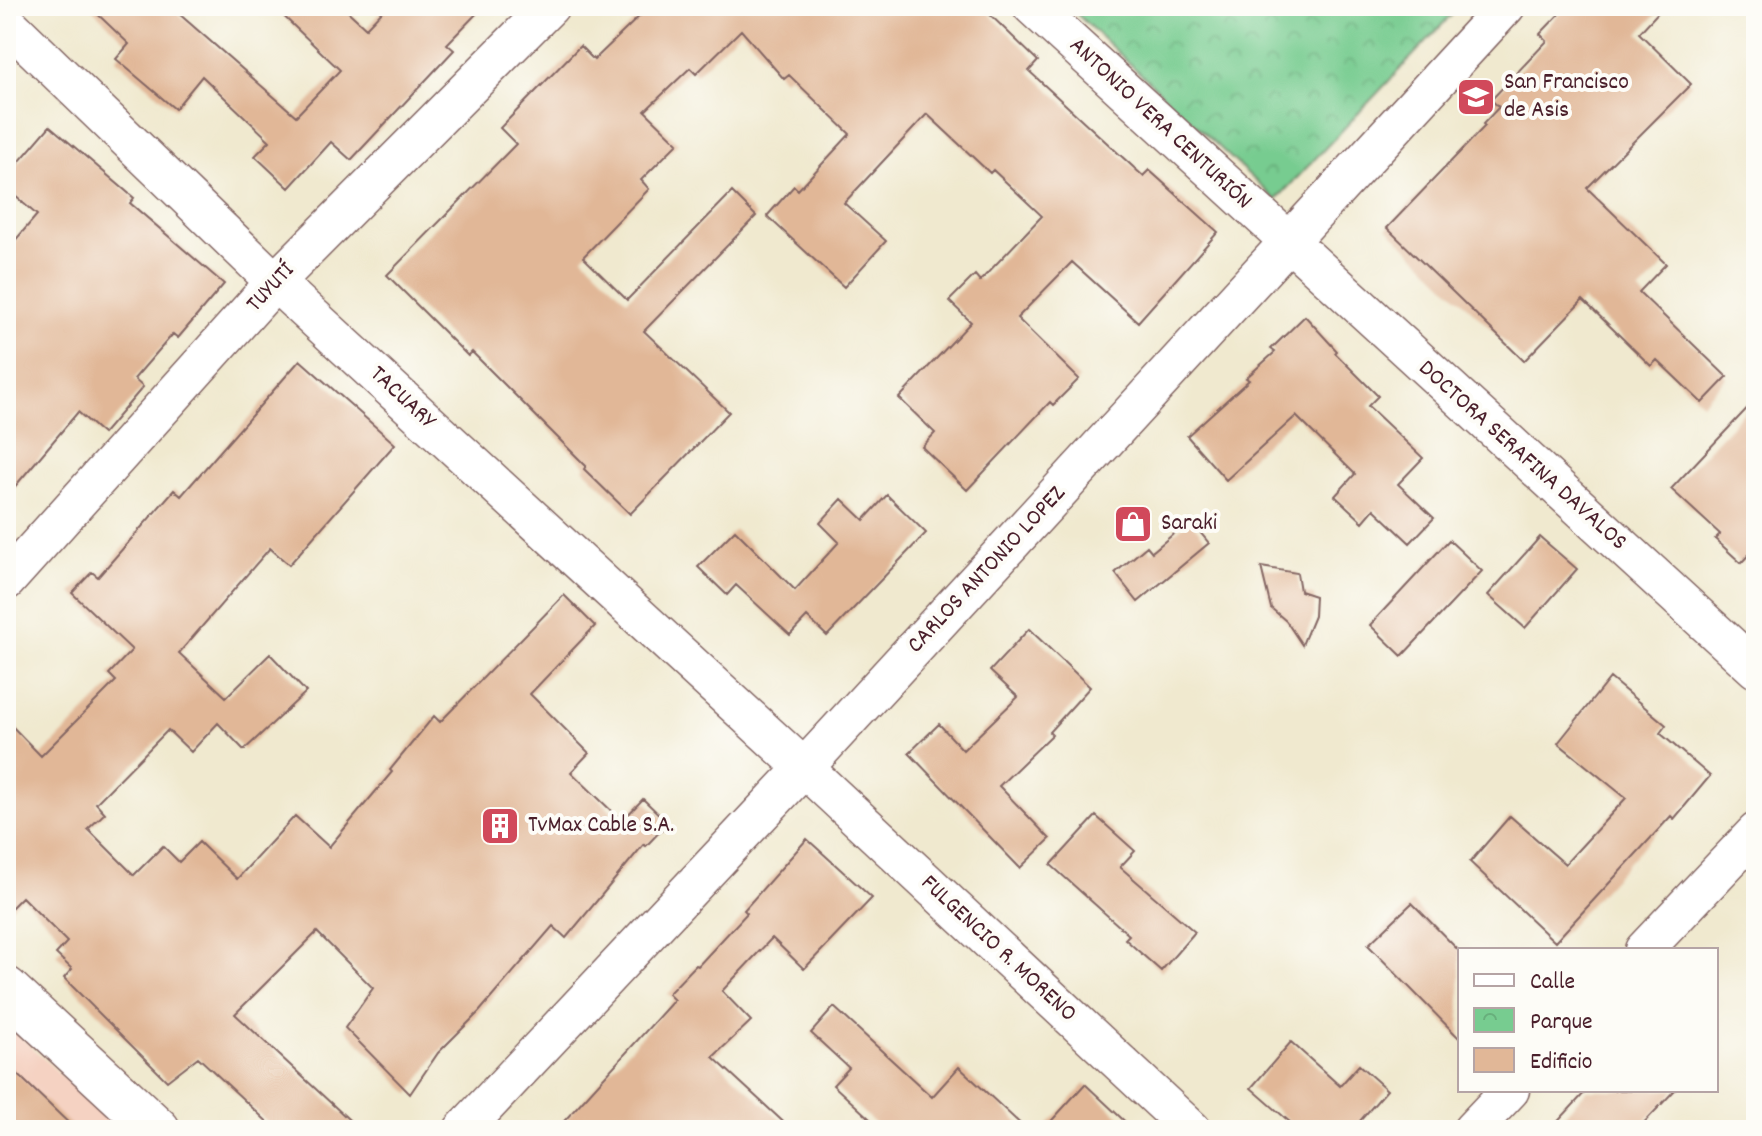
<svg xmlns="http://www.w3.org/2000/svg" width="1762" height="1136" font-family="Dekko,sans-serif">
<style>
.built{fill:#f5d2c2}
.park{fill:url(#park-crowns);stroke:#60765e;stroke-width:2}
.building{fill:#e1b797}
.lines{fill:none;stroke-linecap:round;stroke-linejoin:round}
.street-casing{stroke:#846664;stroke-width:41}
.secondary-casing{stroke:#846664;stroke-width:47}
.street{stroke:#fff;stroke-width:38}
.secondary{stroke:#fff;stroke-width:44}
.labels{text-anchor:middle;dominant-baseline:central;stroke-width:8;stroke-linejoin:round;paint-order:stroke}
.poi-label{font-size:24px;fill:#4a1f2b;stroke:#fdfcf7;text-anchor:start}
.street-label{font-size:24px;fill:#4a1f2b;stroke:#fdfcf7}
</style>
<defs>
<pattern id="park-crowns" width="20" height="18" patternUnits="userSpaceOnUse" patternTransform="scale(2)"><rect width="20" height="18" fill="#77cc90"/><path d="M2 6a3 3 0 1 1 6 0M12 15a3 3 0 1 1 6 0" fill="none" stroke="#68af7c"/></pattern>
</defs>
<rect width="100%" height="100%" fill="#fdfcf7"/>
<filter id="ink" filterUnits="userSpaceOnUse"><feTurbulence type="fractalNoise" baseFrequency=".0125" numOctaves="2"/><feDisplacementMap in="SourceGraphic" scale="16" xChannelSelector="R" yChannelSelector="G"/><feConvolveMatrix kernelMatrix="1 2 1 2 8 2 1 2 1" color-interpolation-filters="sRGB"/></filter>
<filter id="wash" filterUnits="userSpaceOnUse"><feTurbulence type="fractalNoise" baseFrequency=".006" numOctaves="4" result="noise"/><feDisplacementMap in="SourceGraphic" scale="32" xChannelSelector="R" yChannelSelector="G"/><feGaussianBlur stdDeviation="1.8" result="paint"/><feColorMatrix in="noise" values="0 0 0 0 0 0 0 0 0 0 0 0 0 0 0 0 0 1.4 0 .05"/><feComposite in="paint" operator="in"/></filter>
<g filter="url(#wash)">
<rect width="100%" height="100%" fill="#f0e9cf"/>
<path class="built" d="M6 1023 119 1130H6Z"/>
<path class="park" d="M1068 6H1460L1276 200Z"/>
<g id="blocks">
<path class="building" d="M89 6H170L296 116 340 70 273 6H342L366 28 387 6H484L447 44 454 50 351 160 331 142 289 188 255 156 270 141 202 76 175 109 116 59 129 44Z
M650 6H981L1038 61 1029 71 1143 176 1149 170 1218 232 1138 322 1072 262 1017 318 1079 379 1053 405 1050 402 967 490 922 447 935 433 899 398 971 322 949 301 975 275 980 281 1042 216 993 170 990 173 927 114 844 203 886 241 844 287 767 216 794 186 798 190 850 134 789 75 784 79 741 30 696 74 690 68 645 111 678 143 641 180 649 189 583 257 627 300 732 192 756 216 644 331 729 412 630 514 584 469 586 466 472 352 468 356 387 275 516 144 500 128 580 46 594 60Z
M1567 6H1664L1639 33 1691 84 1587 188 1666 264 1639 292 1727 377 1702 403 1657 360 1651 366 1583 300 1524 361 1387 228 1485 126 1483 124 1499 107 1491 100 1547 41 1540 34Z
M50 126 134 198 130 203 224 284 178 338 173 334 134 379 143 387 103 434 78 412 6 497V251L37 215 6 188V177Z
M1305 316 1337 351 1335 353 1378 396 1368 406 1423 458 1398 484 1434 518 1410 543 1374 509 1363 522 1335 496 1355 474 1296 416 1226 480 1187 436 1249 380 1246 378 1275 352 1271 349Z
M300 360 395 444 289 565 270 548 179 653 226 697 270 654 306 692 244 750 218 723 191 752 168 730 96 803 105 813 88 829 134 875 163 846 179 862 199 842 237 879 295 816 329 847 392 772 390 770 434 716 440 722 564 595 595 626 530 694 589 753 571 772 622 821 643 799 668 823 646 846 644 844 566 938 553 926 479 1012 438 1053 410 1094 345 1028 373 988 317 932 235 1014 360 1130H276L198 1057 167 1081 64 978 72 969 56 954 67 942 22 897 6 913V720L41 756 116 681 109 674 132 650 72 593 92 572 98 577 174 490 181 496Z
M1756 399V547L1741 563 1715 539 1720 534 1671 489Z
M887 495 926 533 827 636 807 617 790 635 736 585 727 595 698 567 735 530 795 590 839 542 820 523 842 499 864 520Z
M1190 520 1209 543 1138 602 1115 573 1147 546 1152 552Z
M1540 537 1577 569 1525 628 1488 595Z
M1449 540 1482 571 1402 656 1370 625Z
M1261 567 1297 573 1300 591 1315 596 1314 616 1302 645 1286 621 1271 608Z
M1029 629 1090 687 1049 732 1052 735 999 786 1050 839 1020 868 909 753 939 724 963 750 1018 697 990 671Z
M1610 678 1666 725 1660 733 1710 776 1674 819 1671 816 1555 942 1470 862 1510 816 1565 864 1626 798 1558 743Z
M1096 816 1135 851 1120 867 1195 932 1161 971 1125 939 1129 935 1051 865Z
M807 839 872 898 804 969 772 938 722 991 751 1021 713 1057 792 1130H556L674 1000 668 994 696 965 698 966 747 913 744 910Z
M1412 903 1460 952V1039L1368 945Z
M834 1007 932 1097 959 1067 1027 1130H882L833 1085 849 1068 811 1033Z
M1291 1042 1340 1086 1359 1065 1387 1090 1352 1130H1299L1251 1088Z
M6 1063 76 1130H6Z
M1085 1084 1134 1130H1043Z
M1587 1090H1675L1637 1130H1550Z"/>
</g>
</g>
<g filter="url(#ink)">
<use href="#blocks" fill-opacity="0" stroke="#846664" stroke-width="2"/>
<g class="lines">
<defs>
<path id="street" d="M1032 6 1756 669
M6 22 275 282 804 768 1192 1130
M6 581 275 282 550 6
M1644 950 1756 832
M463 1130 804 768 1506 6
M1472 1130 1510 1090"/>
<path id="secondary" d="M6 989 158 1130"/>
</defs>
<use href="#street" class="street-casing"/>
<use href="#secondary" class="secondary-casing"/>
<use href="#street" class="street"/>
<use href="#secondary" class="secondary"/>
</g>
</g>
<defs>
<symbol id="school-square" viewBox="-11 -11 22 22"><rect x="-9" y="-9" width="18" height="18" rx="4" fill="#d1495b" stroke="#fdfcf7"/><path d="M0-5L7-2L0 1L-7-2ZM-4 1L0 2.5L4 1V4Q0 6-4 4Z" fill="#fff"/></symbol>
<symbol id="shop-square" viewBox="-11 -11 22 22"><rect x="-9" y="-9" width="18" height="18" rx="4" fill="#d1495b" stroke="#fdfcf7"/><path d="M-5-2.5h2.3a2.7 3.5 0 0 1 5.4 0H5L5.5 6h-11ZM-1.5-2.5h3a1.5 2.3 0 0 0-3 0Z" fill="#fff"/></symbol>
<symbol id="building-square" viewBox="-11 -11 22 22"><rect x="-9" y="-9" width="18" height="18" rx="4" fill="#d1495b" stroke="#fdfcf7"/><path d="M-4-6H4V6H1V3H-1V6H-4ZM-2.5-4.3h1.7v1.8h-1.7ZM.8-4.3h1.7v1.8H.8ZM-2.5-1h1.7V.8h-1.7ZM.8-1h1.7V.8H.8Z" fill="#fff"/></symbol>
</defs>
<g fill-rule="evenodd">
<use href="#school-square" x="1454" y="75" width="44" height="44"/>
<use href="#shop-square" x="1111" y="502" width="44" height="44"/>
<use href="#building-square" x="478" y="804" width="44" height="44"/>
</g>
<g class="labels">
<g class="poi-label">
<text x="1504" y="83">San Francisco<tspan x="1504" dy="28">de Asis</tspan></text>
<text x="1161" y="524">Saraki</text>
<text x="528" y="826">TvMax Cable S.A.</text>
</g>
<g class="street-label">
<text transform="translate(1160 124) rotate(43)">ANTONIO VERA CENTURIÓN</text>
<text transform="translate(271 288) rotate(-47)">TUYUTÍ</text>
<text transform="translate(402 398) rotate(43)">TACUARY</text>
<text transform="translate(1522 456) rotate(42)">DOCTORA SERAFINA DAVALOS</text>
<text transform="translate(987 570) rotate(-47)">CARLOS ANTONIO LOPEZ</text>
<text transform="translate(998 949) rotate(43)">FULGENCIO R. MORENO</text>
</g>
</g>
<rect width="1762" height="1136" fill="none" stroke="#fdfcf7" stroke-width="32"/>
<rect x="1458" y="948" width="260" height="144" fill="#fdfcf7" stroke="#b5a4a5" stroke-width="2"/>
<rect x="1474" y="974" width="40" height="12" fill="#ffffff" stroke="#b5a4a5" stroke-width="2"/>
<text x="1530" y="988" font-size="24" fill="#4a1f2b">Calle</text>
<rect x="1474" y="1008" width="40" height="24" fill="url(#park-crowns)" stroke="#b5a4a5" stroke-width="2"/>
<text x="1530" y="1028" font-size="24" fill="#4a1f2b">Parque</text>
<rect x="1474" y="1048" width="40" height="24" fill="#e1b797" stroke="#b5a4a5" stroke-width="2"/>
<text x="1530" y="1068" font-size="24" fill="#4a1f2b">Edificio</text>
</svg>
